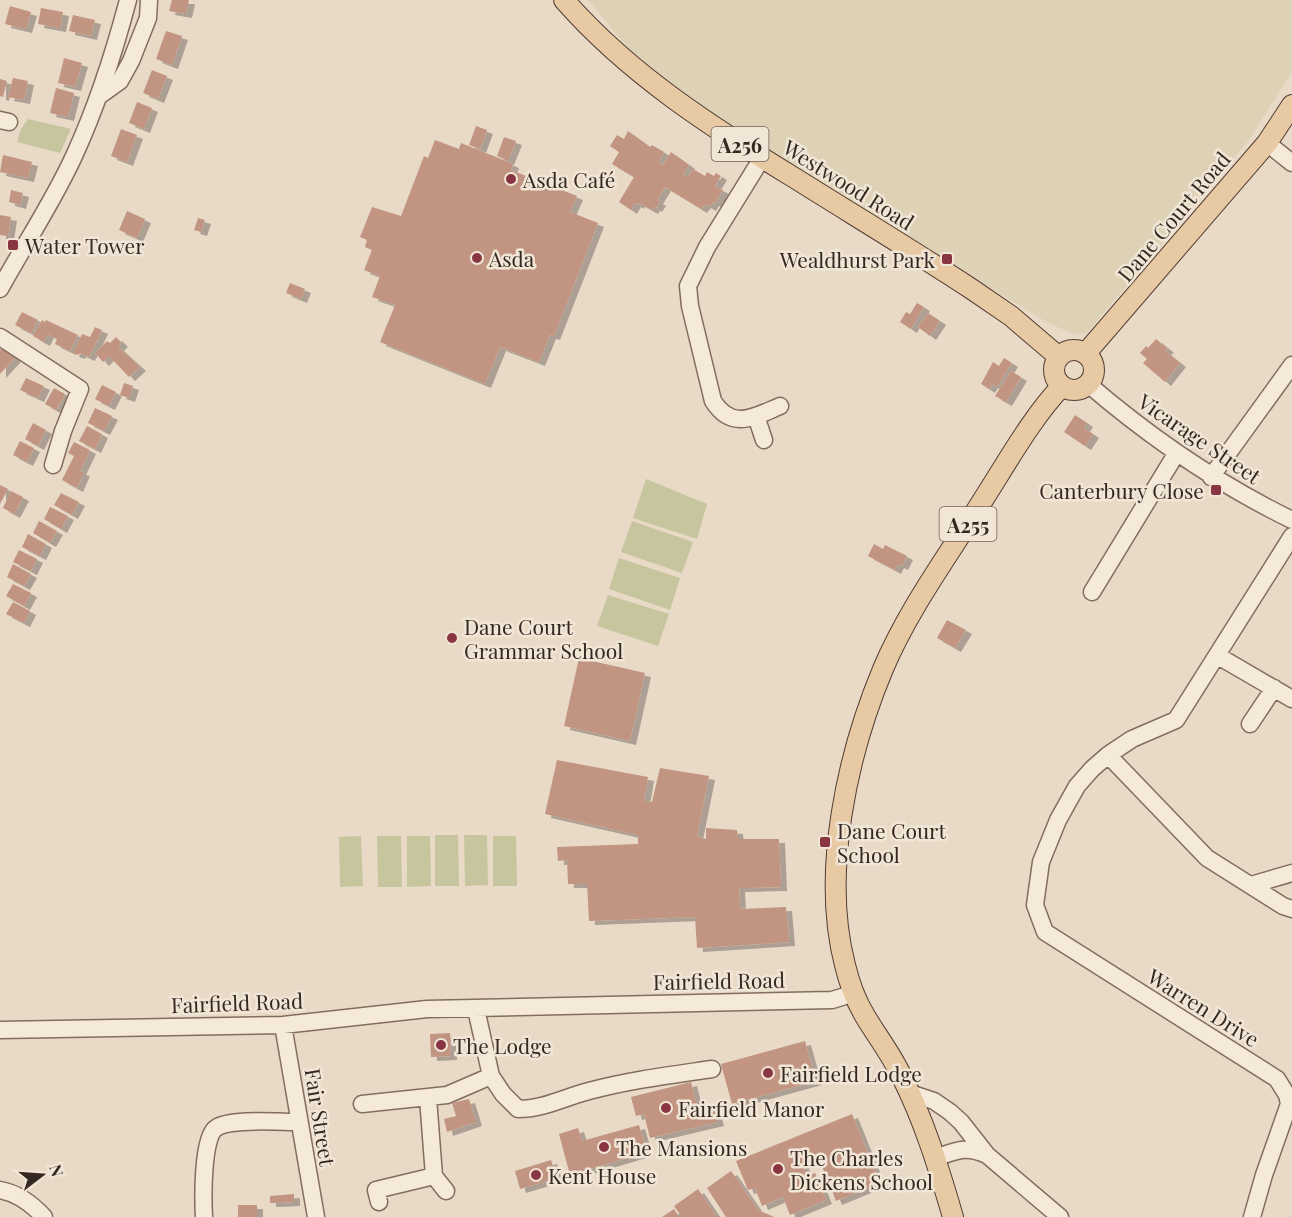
<svg xmlns="http://www.w3.org/2000/svg" width="1292" height="1217" font-family="'Playfair Display',serif">
<style>
.farmland{fill:#ded2b6}
.green{fill:#c6c59d}
.building{fill:#c29482;filter:url(#shadow)}
.lines{fill:none;stroke-linecap:round;stroke-linejoin:round}
.minor-casing{stroke:#836d5f;stroke-width:19}
.major-casing{stroke:#513c32;stroke-width:22}
.minor{stroke:#f5e9da;stroke-width:16}
.major{stroke:#e7c9a4;stroke-width:20}
.poi-dot{fill:#8a3642;stroke:#f1e6d6;stroke-width:2}
.labels{text-anchor:middle;dominant-baseline:central;stroke-width:5;stroke-linejoin:round;paint-order:stroke}
.shield{fill:#f1e6d6;stroke:#6d6157;stroke-width:1.5}
.shield-label{font-size:20px;font-weight:bold;fill:#352821}
.poi-label{font-size:21px;fill:#352821;stroke:#f1e6d6;text-anchor:start}
.street-label{font-size:21px;fill:#352821;stroke:#f1e6d6}
</style>
<defs>
<filter id="shadow"><feDropShadow dx="6" dy="4" stdDeviation="0" flood-color="#0004"/></filter>
</defs>
<rect width="100%" height="100%" fill="#e9dac8"/>
<path class="farmland" d="M588 0H1292V72L1246 144 1087 333 1074 334 1048 323 926 249 690 99 627 47Z"/>
<path class="green" d="M28 119 71 129 60 153 17 142 21 129Z
M646 479 707 504 697 539 633 518Z
M632 521 693 542 682 573 621 552Z
M619 558 680 578 670 610 609 589Z
M608 595 669 614 658 646 597 626Z
M435 835H458L459 886H435Z
M464 835H487L488 885 465 886Z
M361 836 363 886 340 887 339 837Z
M377 836H401L402 887H378Z
M407 836H430L431 886 407 887Z
M493 836H516L517 886H493Z"/>
<path class="building" d="M172 0H189L186 14 169 11Z
M10 6 31 12 26 29 5 24Z
M41 8 63 12 60 28 38 24Z
M73 15 95 20 91 36 69 31Z
M166 31 182 36 172 65 156 59Z
M64 58 82 63 75 87 58 83Z
M152 70 167 76 158 99 143 93Z
M13 78 28 81 24 100 8 97Z
M0 79 7 81 3 97 0 96Z
M56 88 74 93 68 117 50 113Z
M137 102 152 108 144 129 129 123Z
M476 126 487 130 480 149 469 145Z
M121 129 137 135 127 162 111 156Z
M628 131 650 147 652 145 664 152 659 162 663 165 671 152 689 165 683 174 688 177 693 169 705 176 707 172 714 176 716 173 721 176 715 186 723 190 715 203 713 202 710 207 705 204 701 209 665 187 657 200 660 202 656 208 654 207 652 210 639 203 638 205 635 203 631 210 619 202 634 177 612 164 619 152 610 146 617 135 624 139Z
M504 137 516 141 508 161 497 156Z
M435 140 459 149 461 143 501 159 513 164 511 170 577 196 570 212 598 223 554 336 550 335 539 362 500 347 485 384 380 342 395 305 372 297 380 276 364 270 372 250 365 247 367 240 360 237 372 207 401 216 424 156 428 158Z
M3 155 32 162 28 178 0 172Z
M11 190 23 193 20 205 9 202Z
M127 211 145 219 137 238 119 230Z
M0 215 11 217 8 236 0 235Z
M198 218 205 220 201 232 194 230Z
M290 283 305 289 301 299 286 293Z
M917 303 924 307 911 329 900 322 906 312 910 314Z
M22 312 38 320 31 333 15 325Z
M928 313 940 321 930 336 918 327Z
M42 320 45 322 46 320 78 335 70 351 55 344 57 339 48 334 44 342 33 336Z
M95 327 102 330 89 357 80 353 79 355 73 353 82 334 90 337Z
M116 337 122 343 118 347 140 367 129 377 109 356 103 362 95 353 107 341 110 343Z
M1156 339 1168 349 1165 351 1180 363 1165 382 1143 363 1147 359 1140 353 1146 346 1148 348Z
M3 347 15 358 0 374V350Z
M1004 358 1012 363 997 387 992 384 989 389 981 384 993 362 999 366Z
M1011 371 1021 377 1006 402 995 396Z
M26 378 44 386 38 398 20 390Z
M124 383 133 386 129 398 120 395Z
M102 385 116 392 109 406 95 399Z
M54 388 65 394 56 410 45 404Z
M95 408 112 416 104 431 88 423Z
M1075 415 1087 423 1084 428 1093 434 1085 446 1064 432Z
M33 423 46 430 38 446 25 439Z
M87 426 102 434 95 449 79 441Z
M20 441 34 448 27 462 13 455Z
M74 442 90 450 80 471 84 472 77 488 62 480 74 456 68 453Z
M0 485 8 489 0 504Z
M11 491 23 497 14 514 3 508Z
M61 493 79 502 72 515 54 505Z
M50 507 68 516 61 529 44 519Z
M39 521 57 531 50 543 33 533Z
M28 534 46 544 40 556 22 547Z
M874 544 883 549 885 545 907 556 902 566 898 564 895 570 868 556Z
M19 550 37 559 31 571 13 562Z
M13 564 31 574 24 586 7 577Z
M13 584 31 593 24 606 6 596Z
M13 602 30 611 24 623 6 614Z
M947 620 966 630 955 648 937 638Z
M579 658 645 673 630 741 564 726Z
M557 760 648 777 644 801 652 802 660 768 709 776 697 836 706 839V828L737 830 738 839H779L781 887 739 888 740 909 786 907 789 942 697 948 695 917 589 921 587 884H568L567 860 558 861 557 847 638 844V835L545 814Z
M450 1033 451 1056 431 1057 430 1034Z
M805 1041 816 1081 732 1104 721 1064Z
M691 1082 698 1110 714 1107 718 1122 650 1138 644 1114 636 1116 631 1097Z
M469 1099 476 1122 447 1132 444 1119 456 1116 452 1103Z
M852 1114 880 1183 836 1201 819 1159 803 1165 807 1176 815 1173 826 1200 790 1215 783 1197 762 1206 755 1188 748 1190 736 1161Z
M639 1125 647 1152 570 1175 559 1134 578 1128 582 1141Z
M551 1160 557 1178 520 1189 515 1171Z
M731 1171 758 1210 774 1217H726L707 1188Z
M698 1189 717 1217H682L674 1206Z
M294 1194V1202L270 1203V1196Z
M238 1205H257V1217H238Z
M674 1209 679 1217H662Z"/>
<g class="lines">
<defs>
<path id="minor" d="M99 96 120 81 131 61 148 18 149 0
M0 120 9 122
M1267 143 1292 163
M762 158 707 247 688 286 690 306 713 401C732 431 754 417 780 406
M0 289C24 245 53 202 74 156 97 106 114 53 128 0
M0 337 80 389 63 431 53 465
M1088 384C1152 439 1216 483 1292 520
M756 416 764 440
M1211 477 1292 365
M1092 592 1176 454
M1218 656 1292 699
M1250 724 1274 688
M1108 755 1207 858 1283 906 1292 909
M1251 885 1292 873
M476 1009 491 1076 503 1094 518 1109C544 1109 565 1097 589 1091 630 1080 671 1075 712 1069
M283 1025 316 1217
M0 1030 283 1025 427 1009 832 1000 855 993
M910 1093 934 1101 950 1112 961 1122 987 1155 1060 1217
M428 1098 434 1176 446 1191
M362 1104 447 1095 491 1076
M935 1158C956 1151 965 1145 987 1155
M0 1190C17 1193 32 1204 44 1217
M379 1202 376 1190 434 1176
M204 1217C203 1200 202 1137 216 1128 230 1118 279 1122 298 1122
M1252 1217 1264 1175 1289 1104 1287 1095 1277 1079 1045 932 1035 905 1041 862 1058 820 1077 786 1092 769 1108 755 1132 739 1176 720 1292 536"/>
<path id="major" d="M564 0C629 74 710 126 793 177 852 214 912 250 970 288L1011 316 1059 357
M1054 370a20 20 0 1 1 40 0a20 20 0 1 1-40 0Z
M1086 353 1267 143 1292 105
M953 1217C939 1169 924 1120 901 1075 891 1054 877 1036 865 1016 856 1001 849 982 845 965 821 873 847 755 883 669 908 610 947 557 981 503 1005 466 1032 417 1062 386"/>
</defs>
<use href="#minor" class="minor-casing"/>
<use href="#major" class="major-casing"/>
<use href="#minor" class="minor"/>
<use href="#major" class="major"/>
</g>
<g class="poi-dot">
<circle cx="511" cy="179" r="6"/>
<rect x="7" y="239" width="12" height="12" rx="3"/>
<circle cx="477" cy="258" r="6"/>
<rect x="941" y="253" width="12" height="12" rx="3"/>
<rect x="1210" y="484" width="12" height="12" rx="3"/>
<circle cx="452" cy="638" r="6"/>
<rect x="819" y="836" width="12" height="12" rx="3"/>
<circle cx="441" cy="1045" r="6"/>
<circle cx="768" cy="1073" r="6"/>
<circle cx="666" cy="1108" r="6"/>
<circle cx="604" cy="1147" r="6"/>
<circle cx="778" cy="1169" r="6"/>
<circle cx="536" cy="1175" r="6"/>
</g>
<g class="labels">
<g class="shield">
<rect x="711.5" y="127" width="57" height="34" rx="4.5"/>
<rect x="939.5" y="507" width="57" height="34" rx="4.5"/>
</g>
<g class="shield-label">
<text x="740" y="144">A256</text>
<text x="968" y="524">A255</text>
</g>
<g class="poi-label">
<text x="523" y="179">Asda Café</text>
<text x="25" y="245">Water Tower</text>
<text x="489" y="258">Asda</text>
<text x="935" y="259" text-anchor="end">Wealdhurst Park</text>
<text x="1204" y="490" text-anchor="end">Canterbury Close</text>
<text x="464" y="626">Dane Court<tspan x="464" dy="24">Grammar School</tspan></text>
<text x="837" y="830">Dane Court<tspan x="837" dy="24">School</tspan></text>
<text x="453" y="1045">The Lodge</text>
<text x="780" y="1073">Fairfield Lodge</text>
<text x="678" y="1108">Fairfield Manor</text>
<text x="616" y="1147">The Mansions</text>
<text x="790" y="1157">The Charles<tspan x="790" dy="24">Dickens School</tspan></text>
<text x="548" y="1175">Kent House</text>
</g>
<g class="street-label">
<text transform="translate(849 184) rotate(32)">Westwood Road</text>
<text transform="translate(1173 216) rotate(-50)">Dane Court Road</text>
<text transform="translate(1200 438) rotate(34)">Vicarage Street</text>
<text transform="translate(719 980) rotate(-1)">Fairfield Road</text>
<text transform="translate(237 1002) rotate(-2)">Fairfield Road</text>
<text transform="translate(1204 1007) rotate(32)">Warren Drive</text>
<text transform="translate(321 1117) rotate(81)">Fair Street</text>
</g>
</g>
<g transform="translate(42 1175) rotate(73)" stroke="#f1e6d6" stroke-width="4.5" paint-order="stroke">
<path d="M0-4.5L10 22L0 15L-10 22Z" fill="#352821"/>
<text y="-9" font-size="16" font-weight="bold" text-anchor="middle" fill="#352821">N</text>
</g>
</svg>
